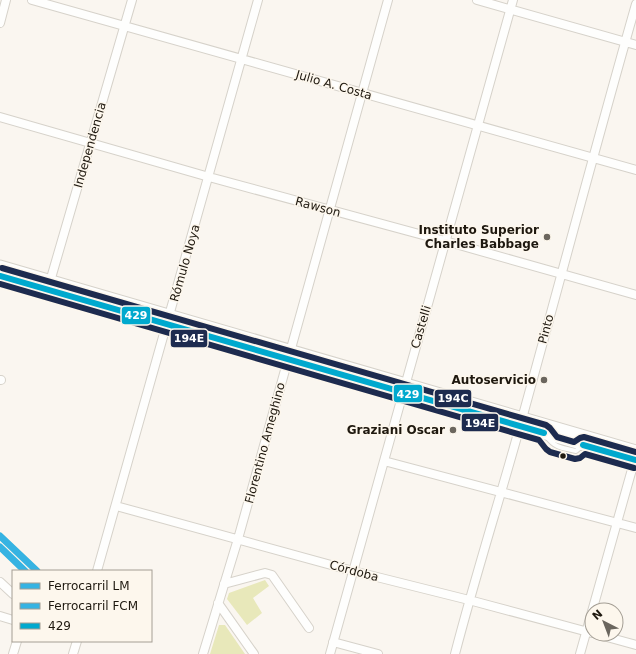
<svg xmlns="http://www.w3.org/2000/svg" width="636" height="654" font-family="'DejaVu Sans',sans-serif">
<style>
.green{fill:#e8e8ba}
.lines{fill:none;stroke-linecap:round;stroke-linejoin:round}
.lane-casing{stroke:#d6d2ca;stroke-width:6}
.street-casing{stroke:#d6d2ca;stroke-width:10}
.secondary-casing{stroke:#d6d2ca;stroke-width:13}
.lane{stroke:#fefefd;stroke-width:4}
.street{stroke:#fefefd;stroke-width:8}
.secondary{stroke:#fefefd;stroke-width:11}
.bus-1-casing{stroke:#fdf7ed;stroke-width:9}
.bus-2-casing{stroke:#fdf7ed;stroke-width:9}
.bus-3-casing{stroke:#fdf7ed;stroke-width:9}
.bus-1{stroke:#00a9ce;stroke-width:6}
.bus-2{stroke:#1d2b4f;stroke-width:6}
.bus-3{stroke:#1d2b4f;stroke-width:6}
.rail-1-casing{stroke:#fdf7ed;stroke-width:10}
.rail-2-casing{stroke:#fdf7ed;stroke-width:10}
.rail-1{stroke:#36b3e2;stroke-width:7}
.rail-2{stroke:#36b3e2;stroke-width:7}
.poi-dot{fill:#6b665e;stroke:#fdf7ed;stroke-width:1.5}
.bus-dot{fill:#1e180f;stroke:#fdf7ed;stroke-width:1.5}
.labels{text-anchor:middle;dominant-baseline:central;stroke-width:3;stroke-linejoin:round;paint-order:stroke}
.street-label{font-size:12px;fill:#1e180f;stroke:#fdf7ed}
.poi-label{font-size:12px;font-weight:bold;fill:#1e180f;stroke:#fdf7ed;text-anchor:end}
.line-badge{stroke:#fdf7ed;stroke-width:1.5}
.badge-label{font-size:11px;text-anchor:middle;font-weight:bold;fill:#fff}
</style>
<rect width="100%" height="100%" fill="#faf6f0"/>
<path class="green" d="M265 580 269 586 253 598 262 613 247 625 227 599 229 593Z
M219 625H225L245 654H210Z"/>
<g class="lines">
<defs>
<path id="lane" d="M547 437C555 448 563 448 576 451L582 446"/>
<path id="street" d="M32 0 636 170
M477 0 636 45
M0 23 6 0
M0 117 209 177 445 241 636 295
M49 285 132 0
M0 380H1
M384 461 636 528
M116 506 353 571 469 600 592 633
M97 571 258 0
M0 582 13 594
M224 584 265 573 272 575 309 628
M218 603 254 654
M0 616 13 620
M596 634 636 645
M333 642 378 654
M13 654 17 641
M73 654 77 641
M203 654 238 539 388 0
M330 654 513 0
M455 654C475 577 499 502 520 426 559 285 596 144 636 4
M580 654 636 455"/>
<path id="secondary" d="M0 266 636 451
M0 276 636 460"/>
</defs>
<use href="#lane" class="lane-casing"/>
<use href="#street" class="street-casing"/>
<use href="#secondary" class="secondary-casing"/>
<use href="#lane" class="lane"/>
<use href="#street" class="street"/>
<use href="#secondary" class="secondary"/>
<defs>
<path id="bus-1" d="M0 276 544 433
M583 445 636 460"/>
<path id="bus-2" d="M0 284 539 440 546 449 550 452 575 459 580 458 585 454 634 468"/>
<path id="bus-3" d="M2 268 546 425 550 428 557 437 574 442 580 438 584 437 636 452"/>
</defs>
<use href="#bus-1" class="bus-1-casing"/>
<use href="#bus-2" class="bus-2-casing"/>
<use href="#bus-3" class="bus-3-casing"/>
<use href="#bus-1" class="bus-1"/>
<use href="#bus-2" class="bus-2"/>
<use href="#bus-3" class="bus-3"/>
<defs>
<path id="rail-1" d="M0 536 37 571"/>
<path id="rail-2" d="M0 547 25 571"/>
</defs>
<use href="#rail-1" class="rail-1-casing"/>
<use href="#rail-2" class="rail-2-casing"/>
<use href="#rail-1" class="rail-1"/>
<use href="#rail-2" class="rail-2"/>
</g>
<g class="poi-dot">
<circle cx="547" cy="237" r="4"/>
<circle cx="544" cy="380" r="4"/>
<circle cx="453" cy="430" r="4"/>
</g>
<circle class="bus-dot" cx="563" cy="456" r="3.5"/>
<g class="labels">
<g class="street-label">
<text transform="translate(334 85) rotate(16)">Julio A. Costa</text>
<text transform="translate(90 145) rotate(-74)">Independencia</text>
<text transform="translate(318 207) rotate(15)">Rawson</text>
<text transform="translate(185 263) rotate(-74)">Rómulo Noya</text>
<text transform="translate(421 327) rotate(-74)">Castelli</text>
<text transform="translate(546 329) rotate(-75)">Pinto</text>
<text transform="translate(265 443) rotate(-75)">Florentino Ameghino</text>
<text transform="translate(354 571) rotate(15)">Córdoba</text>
</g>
<g class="poi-label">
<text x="539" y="230">Instituto Superior<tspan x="539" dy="14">Charles Babbage</tspan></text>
<text x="536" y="380">Autoservicio</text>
<text x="445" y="430">Graziani Oscar</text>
</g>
</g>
<g class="line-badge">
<rect x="121" y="306" width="30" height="19" rx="4" fill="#00a9ce"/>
<rect x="170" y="329" width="38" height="19" rx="4" fill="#1d2b4f"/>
<rect x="393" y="384" width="30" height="19" rx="4" fill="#00a9ce"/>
<rect x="434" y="389" width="38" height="19" rx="4" fill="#1d2b4f"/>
<rect x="461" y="413" width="38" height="19" rx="4" fill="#1d2b4f"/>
</g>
<g class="badge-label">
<text x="136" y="319">429</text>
<text x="189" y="342">194E</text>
<text x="408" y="398">429</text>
<text x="453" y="402">194C</text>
<text x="480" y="427">194E</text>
</g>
<rect x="12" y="570" width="140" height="72" fill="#fdf7ed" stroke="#a49e94"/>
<rect x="20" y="583" width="20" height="6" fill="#36b3e2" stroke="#a49e94"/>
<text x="48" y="590" font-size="12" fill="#1e180f">Ferrocarril LM</text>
<rect x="20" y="603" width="20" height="6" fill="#36b3e2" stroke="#a49e94"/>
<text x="48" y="610" font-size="12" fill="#1e180f">Ferrocarril FCM</text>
<rect x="20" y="623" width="20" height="6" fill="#00a9ce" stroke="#a49e94"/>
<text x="48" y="630" font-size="12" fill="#1e180f">429</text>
<g transform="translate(604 622) rotate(318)"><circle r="19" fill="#fdf7ed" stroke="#a49e94"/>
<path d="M0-3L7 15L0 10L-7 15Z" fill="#6b665e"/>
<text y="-6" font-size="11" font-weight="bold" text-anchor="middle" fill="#1e180f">N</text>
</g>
</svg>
